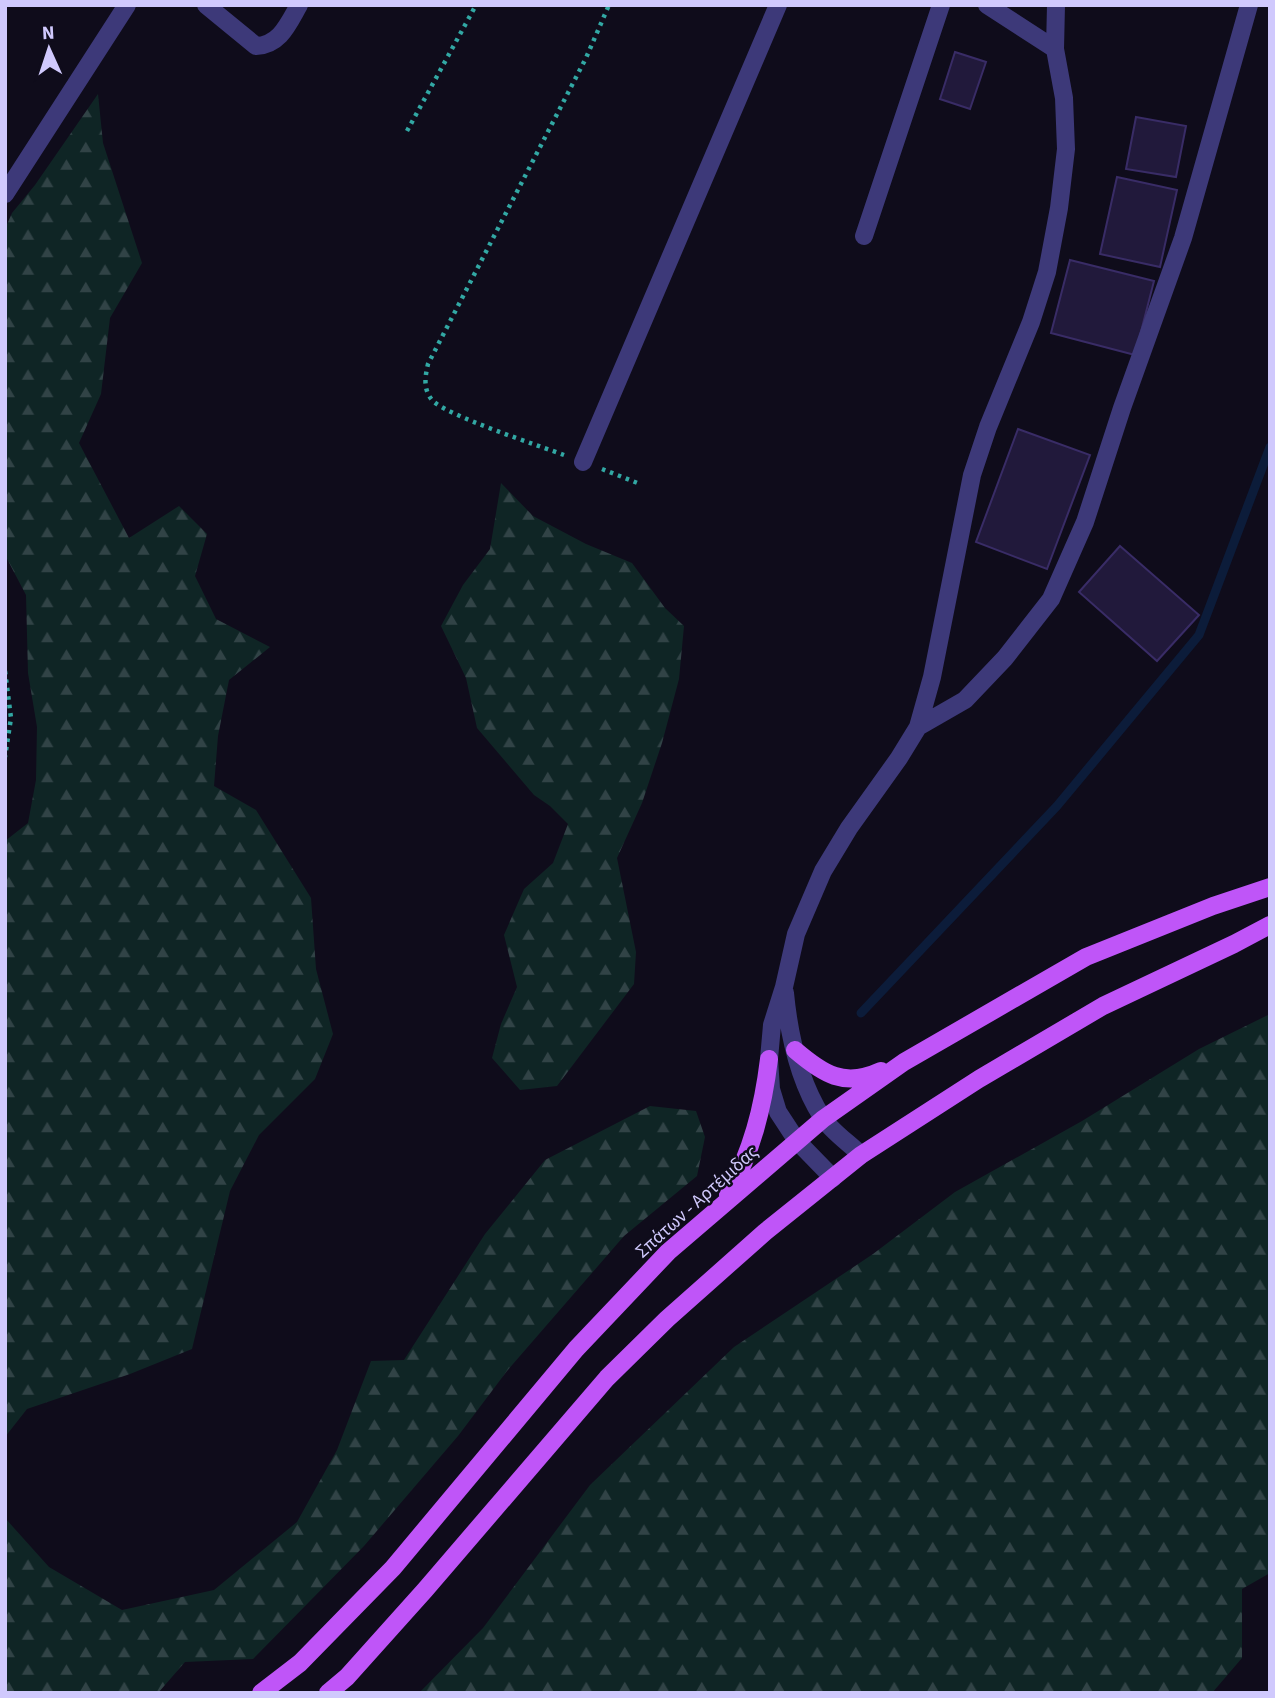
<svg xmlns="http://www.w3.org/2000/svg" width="1275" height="1698" font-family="'Source Sans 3',sans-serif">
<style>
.forest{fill:url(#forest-firs)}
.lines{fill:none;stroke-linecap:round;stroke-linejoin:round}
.stream{stroke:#0c1c3a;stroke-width:9}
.building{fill:#21193b;stroke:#392c66;stroke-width:2}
.path{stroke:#32a8a4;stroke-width:4.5;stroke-dasharray:3.5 5;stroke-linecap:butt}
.minor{stroke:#3d3979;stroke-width:18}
.major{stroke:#bf55f8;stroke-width:18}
.labels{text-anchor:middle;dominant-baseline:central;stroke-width:5;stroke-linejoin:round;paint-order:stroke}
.street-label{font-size:19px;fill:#d0c9fd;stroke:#0f0c1b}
</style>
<defs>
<pattern id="forest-firs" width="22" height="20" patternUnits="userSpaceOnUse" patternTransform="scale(1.75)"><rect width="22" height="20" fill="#0f2525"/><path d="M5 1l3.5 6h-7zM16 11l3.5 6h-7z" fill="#314346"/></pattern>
</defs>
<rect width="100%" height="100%" fill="#0f0c1b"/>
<path class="forest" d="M98 94 103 143 142 263 110 318 101 394 79 443 129 538 179 506 207 534 195 576 216 619 270 647 229 680 218 736 214 786 256 810 311 898 316 969 333 1034 315 1079 259 1135 230 1191 192 1349 130 1374 27 1409 5 1437V841L28 823 36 780 37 727 28 673 26 595 5 555V229L12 213 35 185Z
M501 483 533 516 586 544 632 563 665 608 684 626 679 679 662 743 642 803 617 858 636 952 634 984 557 1086 520 1090 492 1058 501 1024 517 987 504 935 524 889 553 863 568 824 550 806 534 795 477 728 466 678 441 626 463 585 490 549Z
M1270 1014V1573L1242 1589V1658L1212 1693H419L483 1628 590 1485 734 1347 873 1254 955 1192 1082 1121 1199 1049Z
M650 1106 696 1111 705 1137 697 1176 624 1236 507 1371 458 1436 364 1546 253 1659 185 1662 158 1693H5V1518L49 1567 122 1610 214 1590 297 1522 337 1450 371 1361 404 1360 485 1234 545 1160Z"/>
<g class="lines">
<path class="stream" d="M861 1013 1057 806 1199 635 1270 447"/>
</g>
<path class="building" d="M955 52 986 62 970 109 940 99Z
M1136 117 1186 126 1176 177 1126 169Z
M1117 177 1177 190 1160 267 1100 254Z
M1070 260 1154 281 1135 355 1051 333Z
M1018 429 1090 455 1047 569 976 542Z
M1120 546 1199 615 1157 661 1079 592Z"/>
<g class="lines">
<path class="path" d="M407 131 476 5
M564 455C540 446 445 415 432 400 423 389 425 377 428 364L586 58 609 5
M602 469 640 484
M5 671 11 718 5 757"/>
<path class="minor" d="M206 5 256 46C280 45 288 24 299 5
M987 5 1055 49
M5 194 127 5
M864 236 941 5
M583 462 778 5
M918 727 965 700 1005 658 1051 599 1085 522 1122 408 1183 238 1249 5
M785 993C789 1035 799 1081 822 1117 831 1131 849 1143 861 1155
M833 1178 797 1141 778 1112 771 1089 769 1059 772 1025 784 987 796 934 823 871 849 828 899 758 918 727 932 677 972 475 988 427 1031 322 1047 272 1059 208 1066 149 1064 98 1055 49 1056 5"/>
<path class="major" d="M795 1050C823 1074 844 1088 881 1071
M728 1195C752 1151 763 1108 769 1059
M261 1693 300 1663 393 1568 576 1349 668 1252 823 1119 904 1062 1086 957 1213 906 1270 887
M328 1693 347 1677 425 1590 607 1378 667 1319 765 1232 861 1155 979 1079 1103 1006 1234 944 1270 925"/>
</g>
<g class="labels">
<g class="street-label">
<text transform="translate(697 1202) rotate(-42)">Σπάτων - Αρτέμιδας</text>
</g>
</g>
<rect width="1275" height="1698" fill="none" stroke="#d0c9fd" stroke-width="14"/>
<g transform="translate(49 49) rotate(357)" stroke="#0f0c1b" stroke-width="5" paint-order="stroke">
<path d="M0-5L12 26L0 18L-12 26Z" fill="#d0c9fd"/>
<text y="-10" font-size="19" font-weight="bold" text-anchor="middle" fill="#d0c9fd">N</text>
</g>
</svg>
